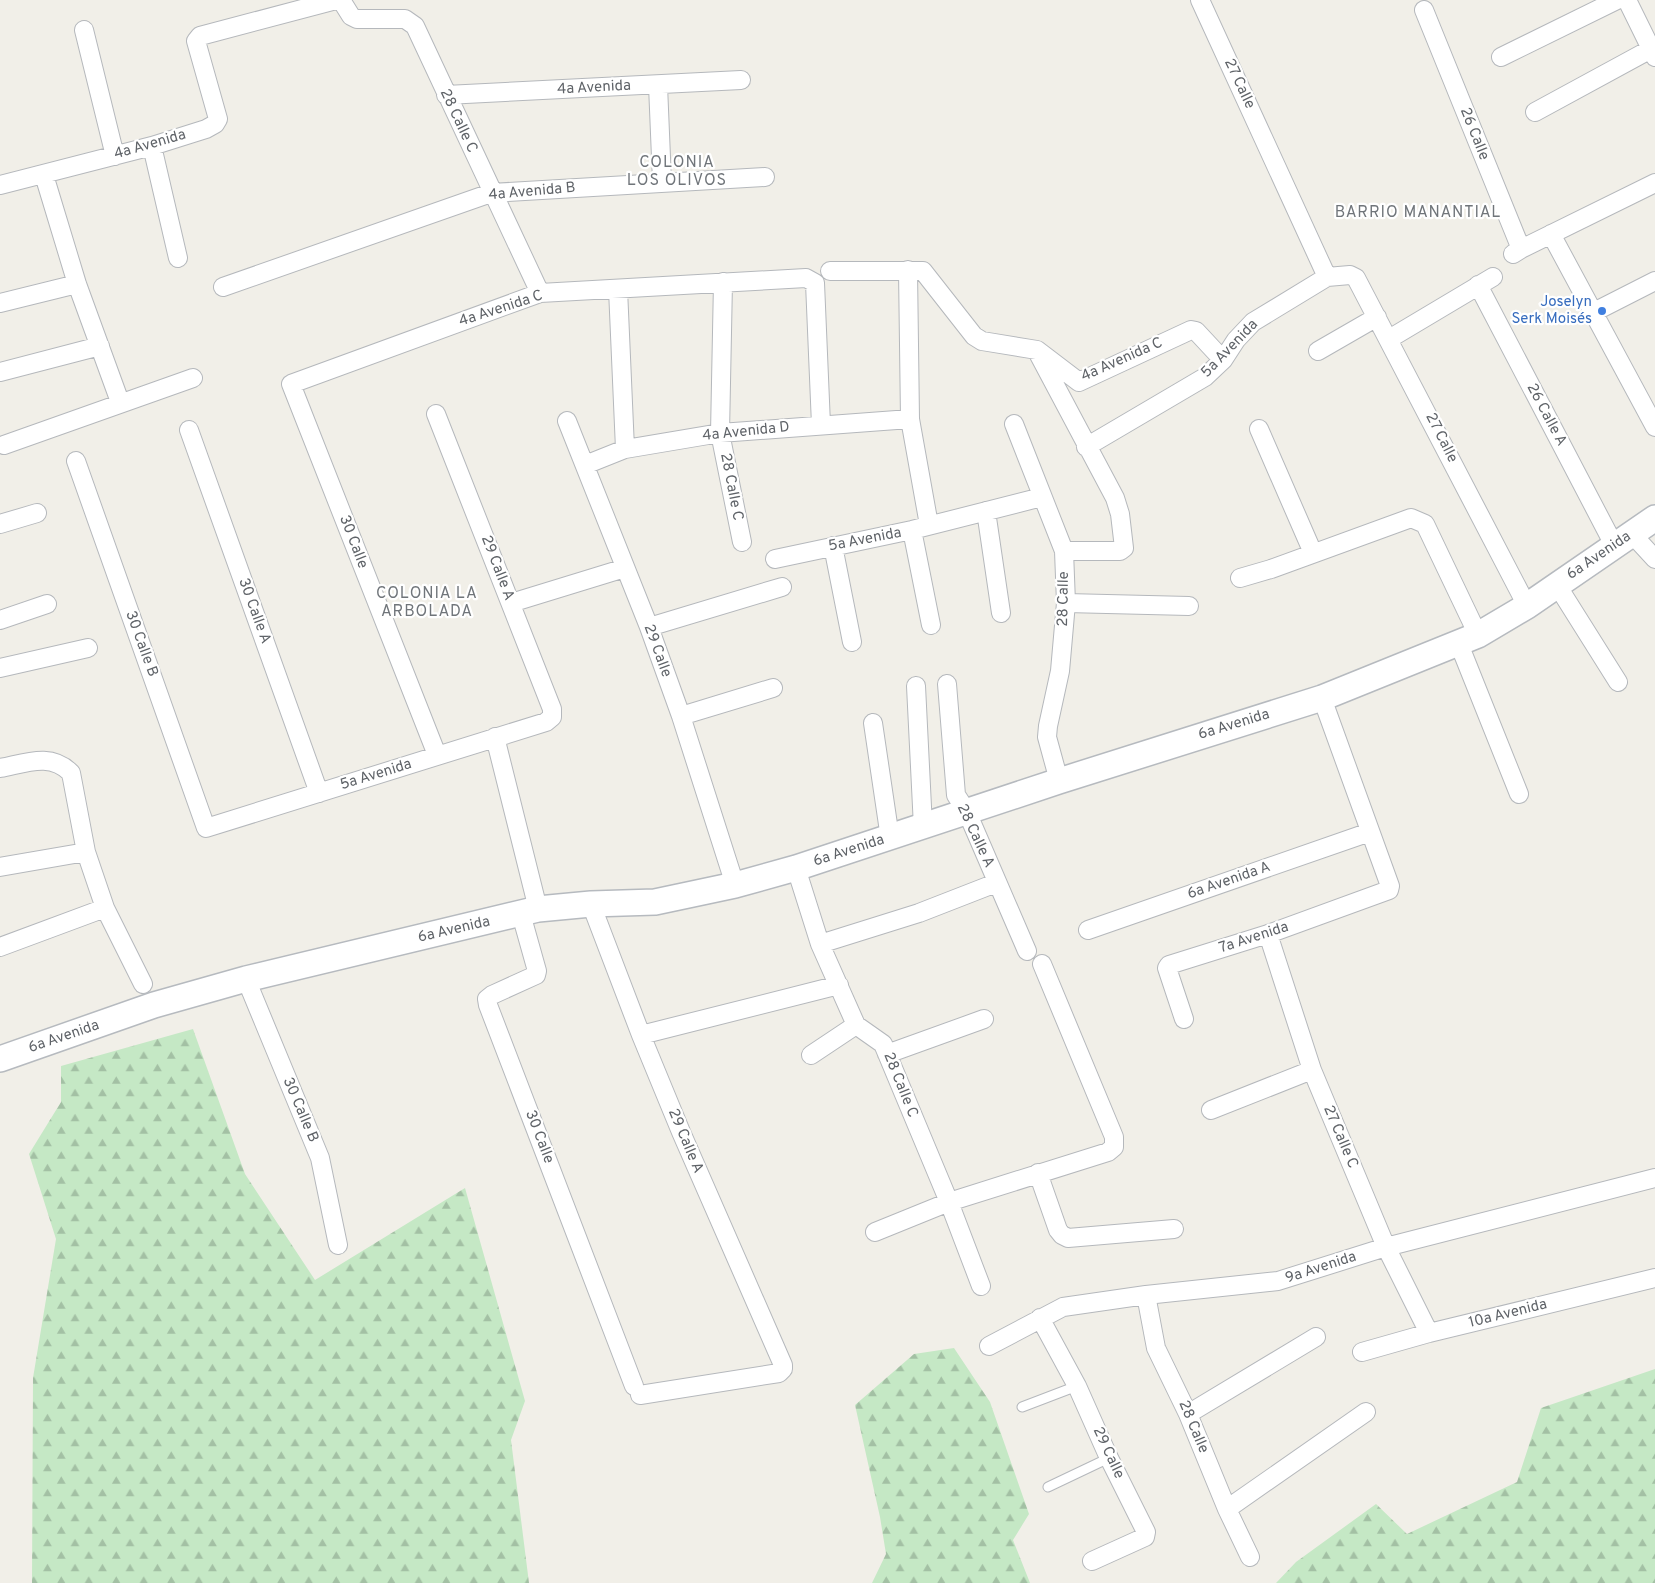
<svg xmlns="http://www.w3.org/2000/svg" width="1655" height="1583" font-family="Overpass,sans-serif">
<style>
.forest{fill:url(#forest-firs)}
.lines{fill:none;stroke-linecap:round;stroke-linejoin:round}
.lane-casing{stroke:#b5b8bc;stroke-width:11}
.street-casing{stroke:#b5b8bc;stroke-width:20}
.secondary-casing{stroke:#b6babf;stroke-width:28}
.lane{stroke:#fff;stroke-width:9}
.street{stroke:#fff;stroke-width:18}
.secondary{stroke:#fff;stroke-width:25}
.shop-dot{fill:#3f7fe0;stroke:#fff;stroke-width:2}
.labels{text-anchor:middle;dominant-baseline:central;stroke-width:4.5;stroke-linejoin:round;paint-order:stroke}
.street-label{font-size:15px;fill:#5f6368;stroke:#fff}
.shop-label{font-size:15px;fill:#366cbe;stroke:#fff;text-anchor:end}
.neighbourhood-label{font-size:16px;letter-spacing:1px;fill:#70757a;stroke:#fff}
</style>
<defs>
<pattern id="forest-firs" width="22" height="20" patternUnits="userSpaceOnUse" patternTransform="scale(1.25)"><rect width="22" height="20" fill="#c5e8c5"/><path d="M5 1l3.5 6h-7zM16 11l3.5 6h-7z" fill="#a3c0a4"/></pattern>
</defs>
<rect width="100%" height="100%" fill="#f1efe8"/>
<path class="forest" d="M193 1029 245 1174 315 1280 465 1188 525 1401 511 1440 529 1583H32L33 1378 56 1239 29 1154 61 1102V1066Z
M954 1348 990 1402 1029 1514 1013 1540 1030 1583H872L886 1554 880 1517 855 1405 914 1354Z
M1655 1369V1583H1276L1296 1562 1376 1504 1407 1534 1517 1482 1541 1408Z"/>
<g class="lines">
<defs>
<path id="lane" d="M1022 1407 1077 1386
M1048 1487 1109 1458"/>
<path id="street" d="M341 0 351 16 357 19H405L415 26 540 293
M1200 0 1327 277
M1627 0 1655 57
M1424 10 1521 249 1513 254
M84 30 115 156
M1501 57 1617 0
M658 85 662 182
M446 95 741 80
M1535 112 1651 49
M152 146 178 258
M44 175 77 284 120 402
M0 185 152 146 206 129 215 124 218 119 196 41 200 36 336 0
M1551 234 1655 427
M1521 249 1655 183
M908 270 910 419 929 525
M830 271H923L974 336 982 341 1037 350 1079 382 1191 330 1196 331 1223 360
M723 282 720 433 742 542
M1478 285 1614 545
M223 287 491 193 765 177
M618 289 625 449
M0 303 77 284
M1594 312 1655 281
M1389 339 1493 277
M1318 351 1377 317
M1039 355 1115 498 1120 514 1124 548 1120 551H1064
M0 372 100 346
M567 421 649 627 681 716 735 885
M1014 424 1064 551 1066 603 1060 671 1048 726 1047 737 1059 781
M1259 429 1313 553
M189 430 319 793
M4 445 193 378
M1086 447 1205 377 1223 360 1236 340 1253 322 1327 277 1350 275 1356 278 1527 606
M76 461 206 828 546 722 552 717V709L436 414
M585 465 625 449 720 433 910 419
M986 511 1001 613
M0 524 37 513
M912 530 931 625
M1632 534 1655 559
M833 546 852 642
M775 559 912 530 1042 497
M1240 578 1271 569 1411 518 1425 524 1478 635
M1557 585 1618 682
M511 603 625 568
M1066 603 1189 606
M0 620 47 604
M649 627 782 587
M1459 644 1519 794
M0 668 88 648
M947 684 956 795 967 812 1027 951
M916 686 923 827
M681 716 773 688
M873 723 890 838
M495 737 538 909
M437 755 291 384 540 293 806 278 815 283 821 425
M0 768C26 763 51 752 71 773L86 852 105 908 143 984
M0 867 86 852
M796 868 820 944 856 1025 883 1044 949 1202 981 1286
M591 904 641 1035 681 1132 783 1365V1369L779 1373 640 1395
M521 914 537 971 536 975 492 995 487 999 488 1005 634 1386
M1088 930 1370 832
M1268 934 1312 1070 1386 1247 1429 1333
M820 944 919 913 996 883
M0 947 105 908
M246 979 320 1158 338 1245
M1184 1019 1167 968 1169 965 1268 934 1389 890 1390 886 1322 698
M641 1035 839 985
M887 1054 984 1019
M811 1055 856 1025
M1211 1110 1312 1070
M1038 1173 1058 1230 1062 1235 1068 1238 1174 1229
M875 1232 949 1202 1108 1152 1114 1147V1137L1042 964
M1146 1295 1156 1348 1188 1414 1227 1509 1250 1557
M1040 1318 1077 1386 1109 1458 1146 1532 1145 1537 1092 1561
M989 1346 1063 1307 1146 1295 1278 1281 1386 1247 1655 1178
M1362 1352 1429 1333 1655 1278
M1188 1414 1316 1337
M1227 1509 1366 1412"/>
<path id="secondary" d="M0 1059 154 1005 246 979 538 909 591 904 655 902 735 885 796 868 1059 781 1322 698 1478 635 1527 606 1655 518"/>
</defs>
<use href="#lane" class="lane-casing"/>
<use href="#street" class="street-casing"/>
<use href="#secondary" class="secondary-casing"/>
<use href="#lane" class="lane"/>
<use href="#street" class="street"/>
<use href="#secondary" class="secondary"/>
</g>
<circle class="shop-dot" cx="1602" cy="311" r="5"/>
<g class="labels">
<g class="street-label">
<text transform="translate(1239 84) rotate(65)">27 Calle</text>
<text transform="translate(594 88) rotate(-3)">4a Avenida</text>
<text transform="translate(458 121) rotate(65)">28 Calle C</text>
<text transform="translate(1474 134) rotate(68)">26 Calle</text>
<text transform="translate(150 145) rotate(-16)">4a Avenida</text>
<text transform="translate(532 192) rotate(-5)">4a Avenida B</text>
<text transform="translate(501 309) rotate(-18)">4a Avenida C</text>
<text transform="translate(1230 349) rotate(-46)">5a Avenida</text>
<text transform="translate(1122 360) rotate(-24)">4a Avenida C</text>
<text transform="translate(1546 415) rotate(62)">26 Calle A</text>
<text transform="translate(746 432) rotate(-6)">4a Avenida D</text>
<text transform="translate(1441 438) rotate(63)">27 Calle</text>
<text transform="translate(731 487) rotate(79)">28 Calle C</text>
<text transform="translate(865 540) rotate(-11)">5a Avenida</text>
<text transform="translate(353 542) rotate(69)">30 Calle</text>
<text transform="translate(1599 556) rotate(-34)">6a Avenida</text>
<text transform="translate(497 568) rotate(69)">29 Calle A</text>
<text transform="translate(1064 599) rotate(-89)">28 Calle</text>
<text transform="translate(254 611) rotate(70)">30 Calle A</text>
<text transform="translate(141 644) rotate(70)">30 Calle B</text>
<text transform="translate(657 651) rotate(70)">29 Calle</text>
<text transform="translate(1234 725) rotate(-17)">6a Avenida</text>
<text transform="translate(376 775) rotate(-17)">5a Avenida</text>
<text transform="translate(975 836) rotate(65)">28 Calle A</text>
<text transform="translate(849 851) rotate(-18)">6a Avenida</text>
<text transform="translate(1229 881) rotate(-19)">6a Avenida A</text>
<text transform="translate(454 930) rotate(-13)">6a Avenida</text>
<text transform="translate(1254 938) rotate(-18)">7a Avenida</text>
<text transform="translate(64 1037) rotate(-19)">6a Avenida</text>
<text transform="translate(900 1085) rotate(68)">28 Calle C</text>
<text transform="translate(300 1110) rotate(67)">30 Calle B</text>
<text transform="translate(539 1137) rotate(69)">30 Calle</text>
<text transform="translate(1340 1137) rotate(67)">27 Calle C</text>
<text transform="translate(685 1141) rotate(67)">29 Calle A</text>
<text transform="translate(1321 1268) rotate(-18)">9a Avenida</text>
<text transform="translate(1508 1314) rotate(-14)">10a Avenida</text>
<text transform="translate(1193 1427) rotate(67)">28 Calle</text>
<text transform="translate(1108 1453) rotate(65)">29 Calle</text>
</g>
<g class="shop-label">
<text x="1592" y="302">Joselyn<tspan x="1592" dy="17">Serk Moisés</tspan></text>
</g>
<g class="neighbourhood-label">
<text x="677" y="163">COLONIA<tspan x="677" dy="18">LOS OLIVOS</tspan></text>
<text x="1418" y="213">BARRIO MANANTIAL</text>
<text x="427" y="594">COLONIA LA<tspan x="427" dy="18">ARBOLADA</tspan></text>
</g>
</g>
</svg>
